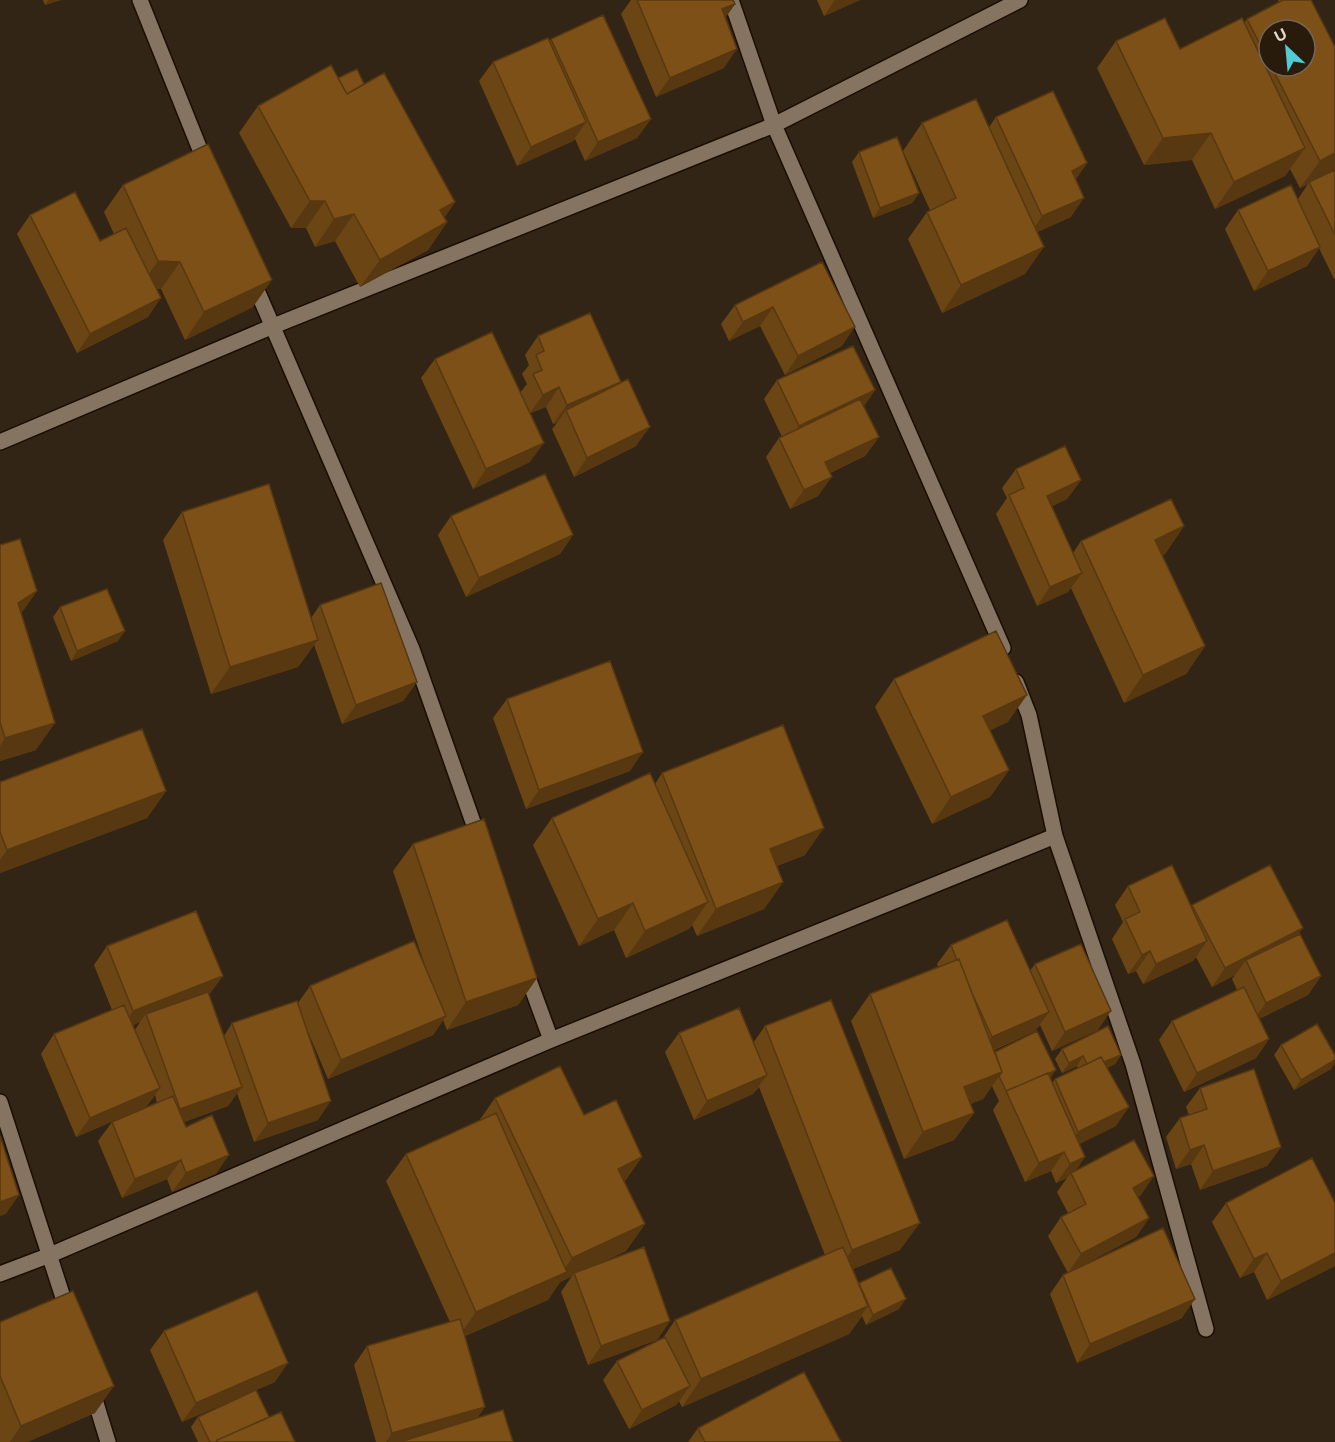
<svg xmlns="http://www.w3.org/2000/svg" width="1335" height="1442" font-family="Arial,sans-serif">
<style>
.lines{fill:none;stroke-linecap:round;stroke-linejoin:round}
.minor-casing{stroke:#1a0d02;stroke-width:18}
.minor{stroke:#857462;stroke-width:15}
.wall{fill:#6b4514;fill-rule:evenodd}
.shaded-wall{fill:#573810}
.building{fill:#7c5017;stroke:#573810;stroke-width:1.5}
</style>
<rect width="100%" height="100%" fill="#332515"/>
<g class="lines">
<defs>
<path id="minor" d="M140 0 207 167
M731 0 774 125 1003 648
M253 281 412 649 480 842
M0 442 271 327 774 125 1020 0
M1016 682 1029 715 1055 836 1133 1064 1206 1329
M525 969 551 1040
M0 1102 68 1313
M0 1274 50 1255 551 1040 1055 836
M92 1390 108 1442"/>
</defs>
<use href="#minor" class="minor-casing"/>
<use href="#minor" class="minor"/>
</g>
<path class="wall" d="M43 0H61L45 5Z
M631 0H733L735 4 725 18 724 68 656 97 621 14Z
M817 0H860L824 16Z
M1278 0H1311L1335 47V278L1334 279 1319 248 1307 266 1254 291 1225 229 1238 210 1298 199 1308 184 1300 188 1290 169 1285 176 1215 209 1192 160 1144 165 1097 68 1116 41 1180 49 1244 23 1247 19 1279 2ZM1269 30 1305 66H1269Z
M551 39 651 119 637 138 585 161 575 139 573 141 517 166 479 81 493 62 550 41Z
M338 78 364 84 455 202 444 218 447 222 428 250 360 287 335 241 315 247 306 228H291L239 133 258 106Z
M996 117 1087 163 1076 179 1071 217 1037 232 1025 274 942 313 908 239 927 212 930 210 903 151 922 123 989 127Z
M859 152 919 193 912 203 873 218 852 162Z
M123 185 253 307 185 340 161 289H156L148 317 77 353 17 234 30 215 100 241 114 234 104 212Z
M822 262 842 346 785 375 760 326 729 341 721 324 735 305Z
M538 336 621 382 620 383 636 446 574 477 552 429 557 423 553 424 546 407 530 413V462L473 489 421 378 435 359 520 393 527 384 522 374 529 365 525 355Z
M777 380 875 390 864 406 879 437 865 456 830 473 818 496 790 509 766 457 779 438 782 437 764 399Z
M1016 469 1081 480 1067 499 1052 506 1073 553 1081 541 1184 526 1165 554 1162 555 1205 646 1186 674 1124 703 1071 588 1068 592 1037 606 996 514 1007 498 1002 488Z
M182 512 311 618 320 605 417 682 403 701 342 724 314 645 298 667 211 694 163 540Z
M451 516 573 535 560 554 466 597 438 535Z
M0 545 37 591 21 613 36 750 0 761Z
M60 607 118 641 71 661 53 617Z
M894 679 1008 722 990 730 1009 770 990 797 932 824 875 707Z
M507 699 630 771 526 809 493 718Z
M662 773 805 855 777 866 783 882 764 909 697 936 692 925 689 929 626 958 614 930 579 946 533 845 552 818 655 784Z
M0 782 166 791 147 818 0 873Z
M413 844 537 978 518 1005 447 1030 443 1020 433 1035 328 1079 308 1032 318 1120 254 1142 237 1093 228 1106 184 1122 186 1127 216 1174 172 1192 167 1179 122 1198 98 1141 112 1122 157 1103 155 1095 146 1107 76 1137 41 1054 54 1034 112 1010 94 965 107 946 209 995 224 1036 232 1023 298 1003 310 986 426 969 393 871ZM140 1022 135 1030 133 1025Z
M1128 886 1191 907 1192 905 1298 935 1321 976 1308 995 1259 1019 1269 1039 1256 1058 1184 1092 1159 1040 1172 1021 1237 990 1232 979 1235 975 1212 987 1196 957 1193 961 1143 984 1136 971 1128 974 1112 939 1123 922 1115 905Z
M951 945 1030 971 1035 964 1098 1030 1052 1051 1040 1025 1035 1031 994 1050 995 1052 1050 1079 1052 1083 1055 1079 1078 1068 1077 1066 1062 1073 1055 1059 1062 1049 1121 1055 1115 1064 1107 1068 1116 1126 1079 1144 1085 1157 1076 1170 1141 1195 1138 1197 1149 1218 1136 1237 1068 1273 1048 1236 1061 1217 1068 1213 1057 1192 1067 1178 1056 1183 1051 1171 1025 1182 993 1110 999 1101 992 1086 983 1099 970 1104 974 1113 954 1140 904 1159 851 1021 870 994 938 967 937 964Z
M765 1026 900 1250 853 1269 859 1283 899 1309 866 1325 862 1316 849 1334 682 1407 679 1401 676 1405 629 1429 603 1380 617 1361 663 1338 675 1320 825 1255 759 1087 753 1094 694 1120 665 1052 679 1033 753 1043Z
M1281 1045 1335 1055V1062L1331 1069 1294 1090 1274 1055Z
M1200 1088 1281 1147 1267 1166 1200 1190 1191 1164 1176 1169 1166 1137 1180 1118 1189 1115 1186 1107Z
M495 1098 584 1115 642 1157 624 1182 645 1224 626 1251 594 1266 670 1321 657 1340 588 1365 561 1292 572 1276 560 1282 548 1300 465 1336 477 1418 513 1442H376L354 1365 367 1346 450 1322 386 1181 406 1154 479 1121Z
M1226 1203 1335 1266 1267 1300 1254 1272 1240 1278 1212 1222Z
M1063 1275 1182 1318 1077 1363 1050 1294Z
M0 1322 95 1413 27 1442H0Z
M164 1331 275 1382 256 1390 269 1417 295 1442H198L191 1427 198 1417 236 1399 182 1422 150 1350Z
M698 1428 841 1442H688Z"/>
<path class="shaded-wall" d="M48 0H61L45 5Z
M835 0H860L824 16Z
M735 4 722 23V9Z
M737 49 724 68 656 97 670 78Z
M651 119 637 138 585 161 598 142Z
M586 122 573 141 517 166 531 147Z
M1211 133 1192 160 1144 165 1163 138Z
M1305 148 1285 176 1215 209 1234 182Z
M1335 153V170L1309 182 1308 184 1300 188 1320 161Z
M1087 163 1074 182 1072 171Z
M919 193 912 203 873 218 880 208Z
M1084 198 1071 217 1029 236 1042 216Z
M310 201H325L306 228H291Z
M455 202 437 228 447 222 428 250 360 287 380 260 440 210Z
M354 214 335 241 315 247 334 219Z
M1044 247 1025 274 942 313 961 285Z
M1320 247 1307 266 1254 291 1268 271Z
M158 261 180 262 161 289 139 288Z
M272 280 253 307 185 340 204 312Z
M161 298 148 317 77 353 90 334Z
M773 307 760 326 729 341 743 322Z
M855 327 842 346 785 375 798 356Z
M621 382 607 401 566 410 557 423 553 424 567 405Z
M559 387 546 407 529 414 543 395Z
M875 390 862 409 786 445 799 426Z
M650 427 636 446 574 477 587 458Z
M879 437 865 456 812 481 825 462Z
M544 443 530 462 473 489 486 469Z
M832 477 818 496 790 509 804 490Z
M1081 480 1067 499 1034 515 1047 496Z
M1184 526 1165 554 1136 567 1155 540Z
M573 535 560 554 466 597 479 578Z
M1082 573 1068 592 1037 606 1050 587Z
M37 591 18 618V603Z
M125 631 118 641 71 661 77 651Z
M318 640 298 667 211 694 230 667Z
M1205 646 1186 674 1124 703 1143 675Z
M417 682 403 701 342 724 356 705Z
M1027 695 1008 722 964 743 983 716Z
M55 723 36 750 0 761V746L5 738Z
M643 752 630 771 526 809 539 790Z
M1009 770 990 797 932 824 951 797Z
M166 791 147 818 0 873V860L7 850Z
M824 828 805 855 751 876 770 849Z
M783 882 764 909 697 936 716 909Z
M708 902 689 929 626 958 645 931Z
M633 903 614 930 579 946 598 919Z
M1303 928 1289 947 1246 960 1235 975 1212 987 1225 968Z
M1207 941 1193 961 1143 984 1156 964Z
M1150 951 1136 971 1128 974 1142 955Z
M223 976 209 995 146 1014 140 1022 120 1030 133 1011Z
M1321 976 1308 995 1252 1022 1266 1003Z
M537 978 518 1005 447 1030 466 1002Z
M1111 1011 1098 1030 1052 1051 1065 1032Z
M1049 1012 1035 1031 978 1056 992 1037Z
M446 1016 433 1035 328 1079 341 1060Z
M1269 1039 1256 1058 1184 1092 1197 1073Z
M1121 1055 1115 1064 1083 1078 1089 1068Z
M1083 1056 1077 1066 1062 1073 1069 1063Z
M1335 1060V1062L1331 1069 1294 1090 1301 1080Z
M1056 1070 1049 1080 1008 1095Z
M1002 1072 983 1099 945 1114 964 1087Z
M767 1075 753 1094 694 1120 707 1101Z
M242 1087 228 1106 166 1128 180 1109Z
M160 1088 146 1107 76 1137 90 1118Z
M331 1101 318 1120 254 1142 268 1123Z
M1129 1107 1116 1126 1065 1151 1078 1132Z
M974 1113 954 1140 904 1159 923 1132Z
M1204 1145 1191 1164 1176 1169 1190 1150Z
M1281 1147 1267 1166 1200 1190 1213 1171Z
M1064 1152 1051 1171 1025 1182 1039 1163Z
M229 1155 216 1174 172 1192 186 1173Z
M642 1157 623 1184 618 1169Z
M1085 1157 1072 1176 1071 1173 1067 1178 1056 1183 1070 1164Z
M181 1160 167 1179 122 1198 135 1179Z
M1154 1176 1141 1195 1119 1207 1133 1188Z
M19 1195 6 1214 0 1216V1202Z
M1149 1218 1136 1237 1068 1273 1081 1254Z
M920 1223 900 1250 833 1277 852 1250Z
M645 1224 626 1251 575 1275 574 1273 572 1276 560 1282 548 1300 457 1339 476 1312 560 1275 572 1258Z
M1267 1253 1254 1272 1240 1278 1254 1259Z
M1335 1253V1266L1267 1300 1281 1281Z
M906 1299 899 1309 866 1325 873 1315Z
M1195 1299 1182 1318 1077 1363 1090 1344Z
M868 1306 849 1334 682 1407 701 1379Z
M670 1321 657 1340 588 1365 601 1346Z
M288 1363 275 1382 182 1422 196 1403Z
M114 1386 95 1413 27 1442H10L21 1426Z
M690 1386 676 1405 629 1429 642 1410Z
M485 1407 472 1426 414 1442H386L392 1433Z"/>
<path class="building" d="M637 0H733L735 4 722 9 737 49 670 78Z
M1283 0H1311L1335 47V153L1320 161 1271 66H1305V30H1269V62L1247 19Z
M603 15 651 119 598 142 551 39Z
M1165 18 1180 49 1242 18 1305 148 1234 182 1211 133 1163 138 1116 41Z
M548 38 586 122 531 147 493 62Z
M331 65 347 94 384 73 455 202 440 210 447 222 380 260 354 214 334 219 325 201H310L258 106Z
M357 69 364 84 347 94 338 78Z
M1053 91 1087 163 1072 171 1084 198 1042 216 996 117Z
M976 99 1044 247 961 285 927 212 956 198 922 123Z
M897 137 919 193 880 208 859 152Z
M208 144 272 280 204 312 180 262 158 261 123 185Z
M1335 170V235L1309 182Z
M1291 185 1320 247 1268 271 1238 210Z
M75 192 100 241 126 228 161 298 90 334 30 215Z
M822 262 855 327 798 356 773 307 743 322 735 305Z
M590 313 621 382 567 405 559 387 543 395 533 374 542 370 536 355 544 351 538 336Z
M492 332 544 443 486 469 435 359Z
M853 346 875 390 799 426 777 380Z
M628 379 650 427 587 458 566 410Z
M860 399 879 437 825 462 832 477 804 490 779 438Z
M1065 446 1081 480 1047 496 1082 573 1050 587 1009 495 1024 488 1016 469Z
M545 474 573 535 479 578 451 516Z
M269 484 318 640 230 667 182 512Z
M1171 499 1184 526 1155 540 1205 646 1143 675 1081 541Z
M20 539 37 591 18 603 55 723 5 738 0 722V545Z
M381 583 417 682 356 705 320 605Z
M107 589 125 631 77 651 60 607Z
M996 631 1027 695 983 716 1009 770 951 797 894 679Z
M610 661 643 752 539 790 507 699Z
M783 725 824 828 770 849 783 882 716 909 662 773Z
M142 729 166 791 7 850 0 832V782Z
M650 773 708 902 645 931 633 903 598 919 552 818Z
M484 819 537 978 466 1002 413 844Z
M1172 865 1207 941 1156 964 1150 951 1142 955 1125 919 1140 912 1128 886Z
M1270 865 1303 928 1225 968 1192 905Z
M196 911 223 976 133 1011 107 946Z
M1007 920 1049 1012 992 1037 972 993 959 959 957 960 951 945Z
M1300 934 1321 976 1266 1003 1246 960Z
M414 941 446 1016 341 1060 310 986Z
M1081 944 1111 1011 1065 1032 1035 964Z
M959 959 1002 1072 964 1087 974 1113 923 1132 870 994Z
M1244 987 1269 1039 1197 1073 1172 1021Z
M208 992 242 1087 180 1109 146 1014Z
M831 1000 920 1223 852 1250 765 1026Z
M297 1001 331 1101 268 1123 232 1023Z
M124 1005 160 1088 90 1118 54 1034Z
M739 1008 767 1075 707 1101 679 1033Z
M1317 1024 1335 1055V1060L1301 1080 1281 1045Z
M1108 1026 1121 1055 1104 1062 1101 1057 1087 1064 1083 1056 1069 1063 1062 1049Z
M1037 1031 1056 1070 1048 1074V1073L1006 1091 1008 1095 999 1076 1002 1072 995 1052Z
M1101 1057 1129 1107 1078 1132 1055 1079Z
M560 1066 584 1115 616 1100 642 1157 618 1169 645 1224 572 1258 495 1098Z
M1254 1069 1281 1147 1213 1171 1204 1145 1190 1150 1180 1118 1207 1109 1200 1088Z
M1048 1073 1085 1157 1070 1164 1064 1152 1039 1163 1006 1091Z
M173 1096 186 1127 212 1115 229 1155 186 1173 181 1160 135 1179 112 1122Z
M496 1113 567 1272 476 1312 406 1154Z
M0 1136 19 1195 0 1202Z
M1134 1140 1154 1176 1133 1188 1149 1218 1081 1254 1061 1217 1086 1204 1071 1173Z
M1312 1158 1335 1203V1253L1281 1281 1267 1253 1254 1259 1226 1203Z
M1163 1228 1195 1299 1090 1344 1063 1275Z
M644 1247 670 1321 601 1346 574 1273Z
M843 1247 868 1306 701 1379 675 1320Z
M891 1268 906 1299 873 1315 859 1283Z
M73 1291 114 1386 21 1426 0 1376V1322Z
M257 1291 288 1363 196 1403 164 1331Z
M460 1319 485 1407 392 1433 367 1346Z
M665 1337 690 1386 642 1410 617 1361Z
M804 1372 841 1442H705L698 1428Z
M256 1390 269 1417 217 1440 216 1442H210L198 1417Z
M503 1410 513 1442H400Z
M281 1412 295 1442H218L217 1440Z"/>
<g transform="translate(1287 48) rotate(334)"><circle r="28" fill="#291b0c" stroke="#73675a" stroke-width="1.5"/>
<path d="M0-4.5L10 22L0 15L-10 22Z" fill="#51ccd4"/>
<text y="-9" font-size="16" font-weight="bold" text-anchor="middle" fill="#e3dad0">U</text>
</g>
</svg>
